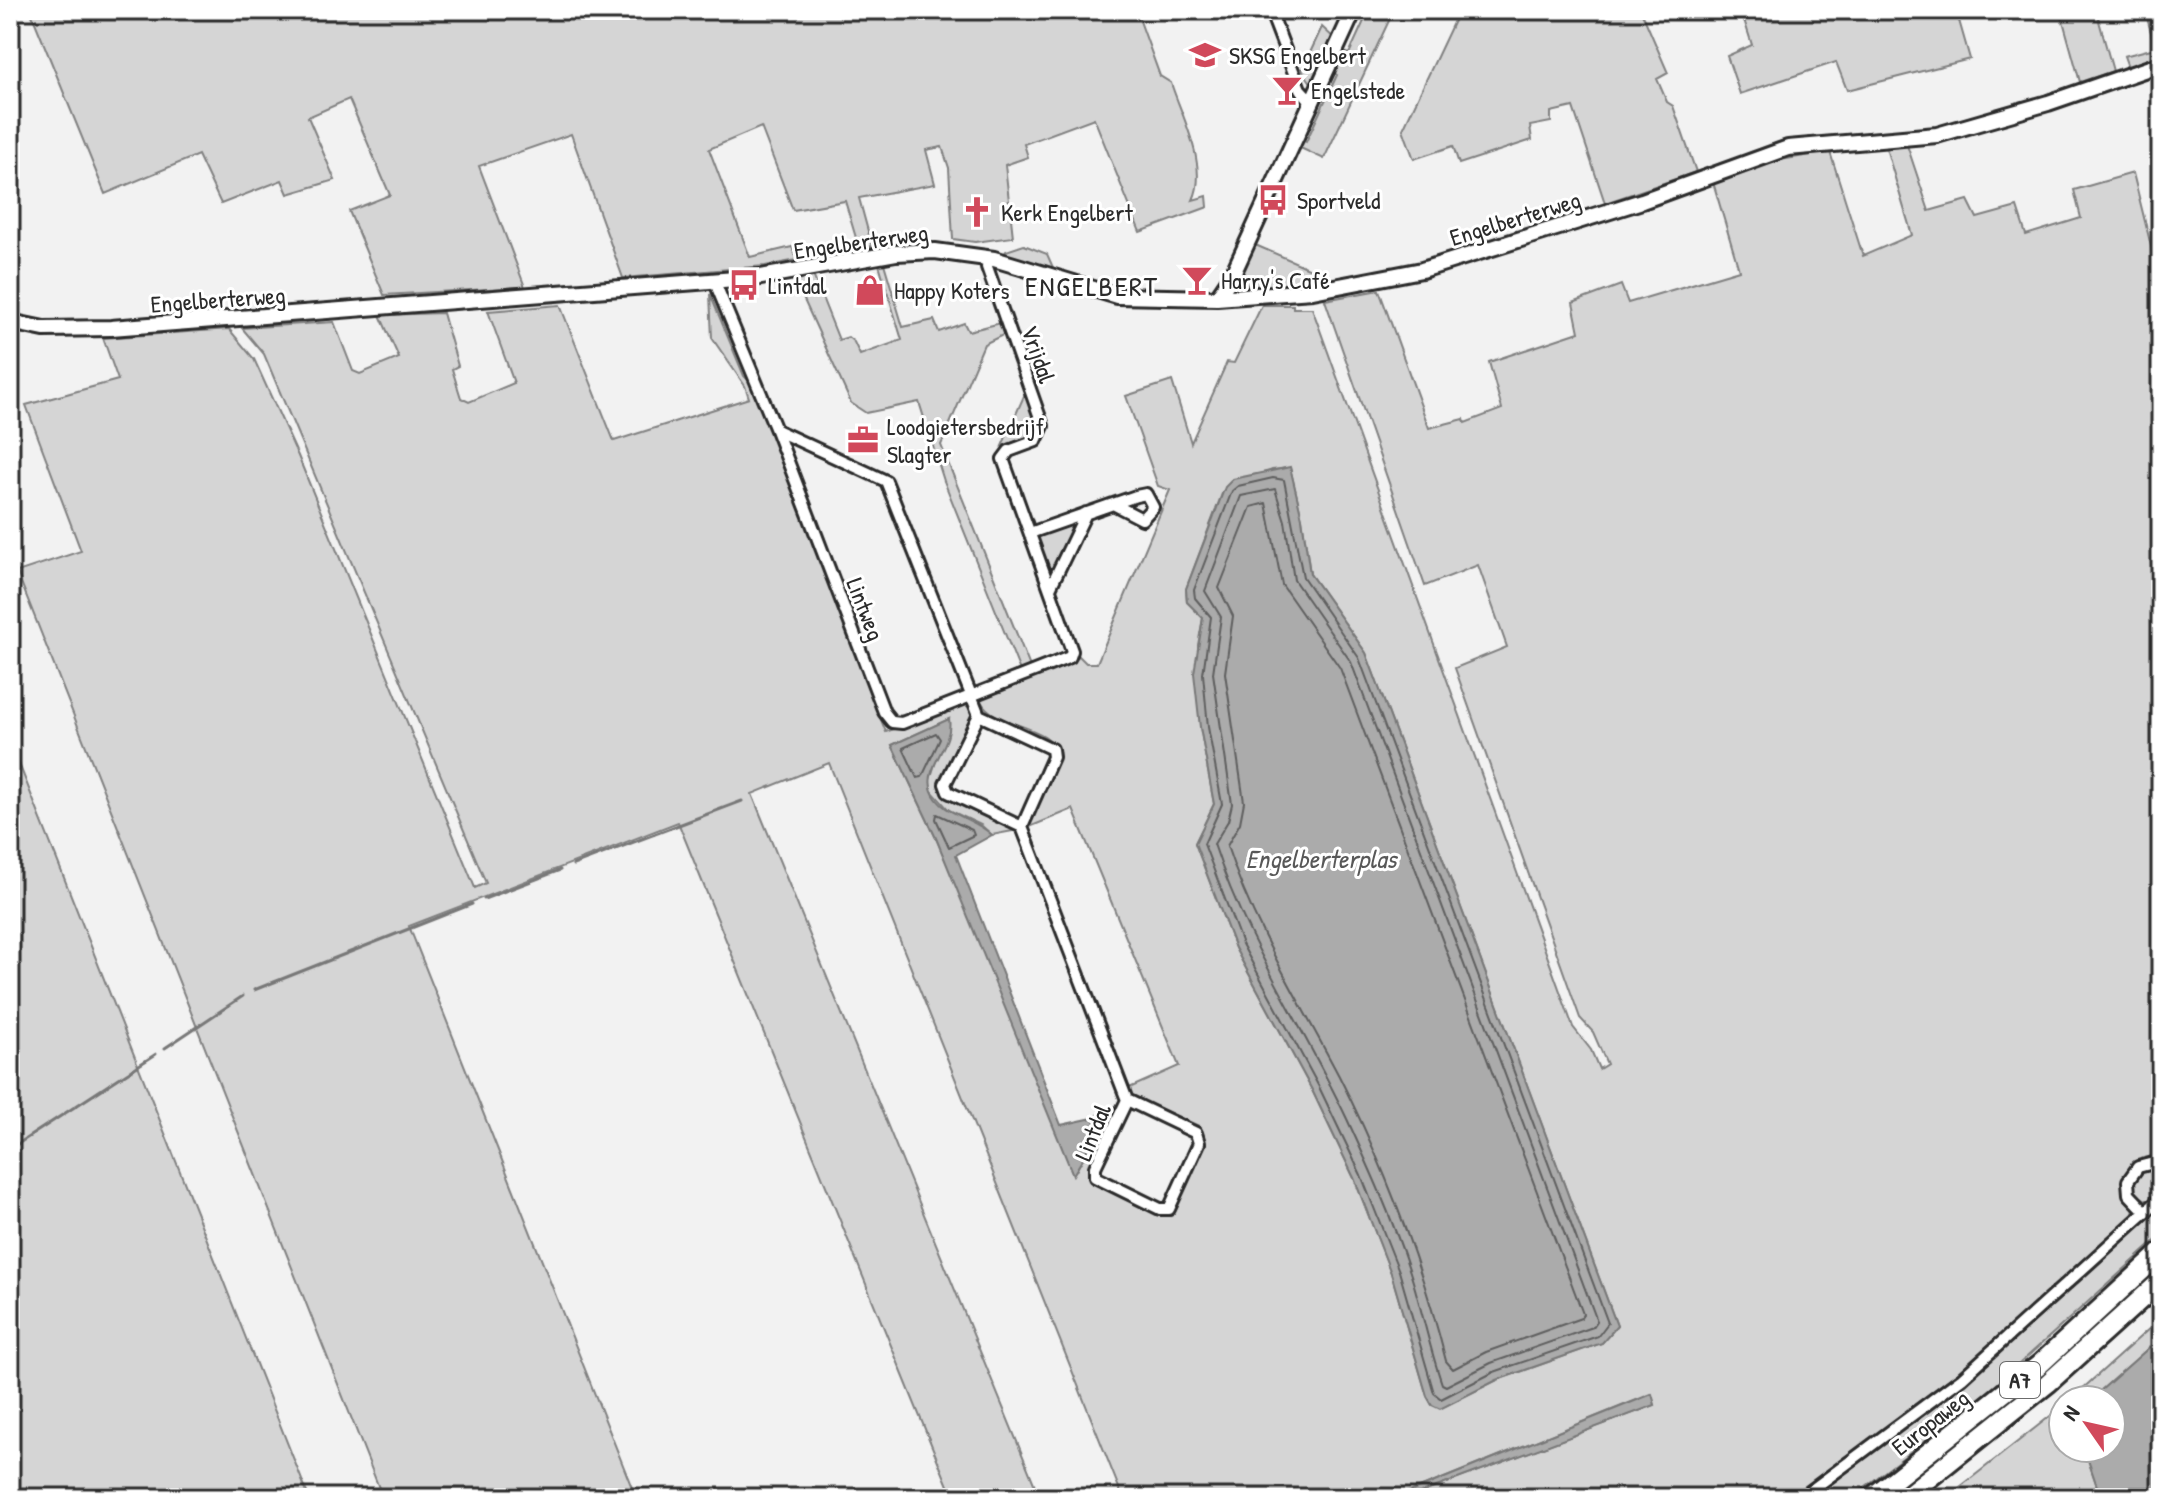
<svg xmlns="http://www.w3.org/2000/svg" width="2171" height="1508" font-family="'Patrick Hand',sans-serif">
<style>
.green{fill:#d5d5d5;stroke:#808080;stroke-width:2;fill-rule:evenodd}
.water{fill:#ababab;stroke:#787878;stroke-width:2}
.lines{fill:none;stroke-linecap:round;stroke-linejoin:round}
.shore{stroke:#5e5e5e;stroke-width:2}
.stream{stroke:#787878;stroke-width:3}
.street-casing{stroke:#2b2b2b;stroke-width:16}
.secondary-casing{stroke:#2b2b2b;stroke-width:20}
.highway-casing{stroke:#2b2b2b;stroke-width:24}
.street{stroke:#fff;stroke-width:10}
.secondary{stroke:#fff;stroke-width:14}
.highway{stroke:#fff;stroke-width:18}
.labels{text-anchor:middle;dominant-baseline:central;stroke-width:6;stroke-linejoin:round;paint-order:stroke}
.shield{fill:#fff;stroke:#6b6b6b;stroke-width:2}
.shield-label{font-size:22px;font-weight:bold;fill:#2b2b2b}
.poi-label{font-size:24px;fill:#2b2b2b;stroke:#fff;text-anchor:start}
.street-label{font-size:24px;fill:#2b2b2b;stroke:#fff}
.water-label{font-size:26px;font-style:italic;fill:#585858;stroke:#fff}
.quarter-label{font-size:28px;letter-spacing:2px;fill:#2b2b2b;stroke:#fff}
</style>
<rect width="100%" height="100%" fill="#f2f2f2"/>
<filter id="ink" filterUnits="userSpaceOnUse"><feTurbulence type="fractalNoise" baseFrequency=".0125" numOctaves="2"/><feDisplacementMap in="SourceGraphic" scale="16" xChannelSelector="R" yChannelSelector="G"/><feConvolveMatrix kernelMatrix="1 2 1 2 8 2 1 2 1" color-interpolation-filters="sRGB"/></filter>
<g filter="url(#ink)">
<path class="green" d="M30 10H1136L1160 76 1171 83C1182 117 1209 166 1193 200L1207 196 1208 207 1140 232 1094 118 1024 144 1028 157 1005 165 1013 237 975 242 953 239 949 168 942 147 926 150 935 184 859 198 872 246 859 248 845 201 793 210 761 127 709 149 750 257 792 247 797 260 765 266 623 278 571 134 479 166 525 287 384 295 349 211 390 195 349 99 308 117 335 180 288 194 282 180 221 204 198 155 105 194Z
M1369 10H1394L1324 159 1296 146 1300 139 1306 142 1337 75 1333 72 1343 52 1349 54Z
M1459 10H1647L1642 13 1668 73 1657 79 1667 102 1673 106 1696 172 1605 203 1573 107 1551 112V122L1530 126 1532 140 1459 164 1453 146 1414 159 1403 129Z
M1741 10H1956L1970 59 1847 90 1836 62 1740 94 1727 56 1752 45Z
M2060 10H2096L2113 71 2080 82Z
M2145 10H2161V58L2128 67 2124 56 2155 48Z
M1322 27 1336 40 1314 87 1302 70Z
M1907 145 1929 211 1968 200 1977 218 2017 207 2026 235 2081 218 2074 190 2133 173 2152 250 2161 248V1157C2141 1162 2122 1166 2123 1190L2134 1208 2132 1219 1960 1371 1791 1498H1407L1655 1405 1651 1394 1395 1498H1123L829 763 752 794 1040 1498H953L678 822 409 926 636 1498H383L17 572 81 551 26 405 118 380 103 338 229 329 254 359 298 456 475 888 486 883 264 354 242 328 334 322 353 371 360 374 399 358 380 315 443 313 458 366 452 369 461 398 469 402 514 383 488 311 560 305 614 441 749 398 745 386 712 338 710 294 744 376 750 382C802 496 838 617 886 732L963 703 973 710 943 783 1018 830 992 835 981 825 949 810 931 790 930 780 949 719 892 745 936 838 1077 1169 1095 1133 1092 1118 1118 1105C1108 1125 1080 1163 1097 1183L1170 1216 1204 1136 1199 1126 1130 1095 1127 1089 1179 1066 1073 809 1027 828 1059 756C1053 723 995 729 981 701L982 694 1078 655 1086 663H1097L1170 490 1158 486 1126 396 1172 381 1191 443 1227 362 1234 363 1262 305H1293V308H1312L1573 1027 1591 1050 1599 1069 1607 1064 1593 1032 1580 1018 1455 668 1507 647 1478 565 1425 586 1325 300 1379 290 1429 428 1464 419 1465 423 1502 409 1489 362 1579 332 1573 303 1621 285 1628 303 1739 270 1713 182 1761 163 1830 152 1863 256 1912 235 1886 148ZM1290 468 1302 518 1310 574 1366 653 1617 1326 1602 1343 1497 1380 1441 1408 1432 1405 1427 1396 1391 1273 1354 1178 1312 1090 1235 948 1195 843 1214 804 1200 727 1198 645 1203 618 1187 602 1186 589 1223 491 1272 470Z
M1253 244 1327 276 1328 282 1251 288C1233 276 1246 260 1253 244Z
M1024 245 1047 254 1055 272 1003 256 1006 251Z
M883 260 903 327 934 320 939 332 964 323 968 331 1001 323 1005 334 984 344 941 445 1030 667 1020 671 944 481 919 402 866 413 851 403 794 278 813 275 839 340 848 337 854 342 860 355 902 340 878 261Z
M1027 389 1037 429 1029 437 1002 446Z
M1075 523 1050 575 1036 535Z
M10 741 309 1498H10Z
M2161 1164V1190L2148 1201 2133 1192 2132 1181 2139 1172Z
M2161 1205V1236L1988 1392 1874 1480 1850 1498H1810C1935 1410 2051 1312 2161 1205Z
M2161 1318V1337L2090 1400H2070Z
M2063 1406V1448H2084L2101 1498H1946Z"/>
<path class="water" d="M1290 467 1302 518 1310 574 1366 653 1617 1326 1602 1343 1497 1380 1440 1409 1432 1405 1427 1396 1391 1273 1354 1178 1312 1090 1235 948 1195 843 1214 804 1200 727 1194 673 1203 618 1187 602 1186 589 1225 487 1233 479Z
M949 719C954 745 923 767 932 791 941 815 976 818 992 835L956 855 1061 1125 1093 1118 1096 1124 1085 1155 1073 1175 936 838 892 745Z
M2161 1337V1498H2101L2084 1448H2111V1400H2090Z
M1652 1394 1655 1405 1407 1498H1395Z"/>
<g class="lines">
<path class="shore" d="M1273 478 1284 480 1303 577 1359 658 1608 1323 1598 1336 1494 1372 1441 1399 1434 1393 1399 1271 1361 1175 1319 1087 1242 944 1204 844 1222 804 1208 727 1203 674 1211 617 1195 598 1194 590 1232 491 1238 486Z
M1275 489 1285 521 1294 580 1351 662 1597 1321 1593 1327 1491 1363 1446 1386 1442 1384C1429 1347 1422 1309 1410 1272 1393 1220 1370 1169 1347 1119 1303 1026 1246 942 1214 844L1228 821 1232 804 1213 673 1221 617 1205 591 1241 496Z
M1266 503 1282 585 1340 668 1583 1314 1581 1318 1486 1352 1453 1369 1446 1361C1421 1262 1385 1167 1339 1076 1299 1000 1254 928 1227 846L1240 823 1244 802 1225 673 1233 616 1219 588 1251 507Z
M936 733 940 739 922 777 917 778 903 748Z
M937 814 972 830 974 835 949 847 936 819Z"/>
<path class="stream" d="M573 865 742 801
M484 899 560 870
M254 990 472 904
M165 1048 243 996
M10 1149 156 1054"/>
<defs>
<path id="street" d="M1270 10 1300 89 1312 102
M714 280 776 430 886 481 979 715 1052 749 1053 757 1022 827 1127 1100 1196 1133 1199 1143 1169 1209H1160L1095 1177V1167L1127 1100
M776 430 884 712 892 722 902 723 1070 657 1072 651 1003 459 1009 451 1036 441 1043 426 987 267 988 257
M1030 533 1136 496 1146 494 1153 507 1142 519 1113 504
M1050 588 1086 513
M979 715 945 784 948 792 1022 827
M2146 1212 2129 1194 2128 1181 2138 1167 2161 1161
M1801 1498 1962 1378 2161 1198"/>
<path id="secondary" d="M1217 298 1232 276 1354 10
M10 322 44 329 111 328 761 277 896 253 935 251 994 259 1117 296 1217 298 1313 291 1422 270 1642 201 1788 148 1937 135 2048 103 2161 64"/>
<path id="highway" d="M1871 1498 2039 1365 2161 1253
M1904 1498 2048 1383 2161 1281"/>
</defs>
<use href="#street" class="street-casing"/>
<use href="#secondary" class="secondary-casing"/>
<use href="#highway" class="highway-casing"/>
<use href="#street" class="street"/>
<use href="#secondary" class="secondary"/>
<use href="#highway" class="highway"/>
</g>
</g>
<defs>
<symbol id="school-bare" viewBox="-9 -9 18 18"><path d="M0-5L7-2L0 1L-7-2ZM-4 1L0 2.5L4 1V4Q0 6-4 4Z" fill="#d1495b" stroke="#fff" stroke-width="2.5" paint-order="stroke"/></symbol>
<symbol id="bar-bare" viewBox="-9 -9 18 18"><path d="M-6-5H6L.8 .8V4.5H3.5V6h-7V4.5H-.8V.8Z" fill="#d1495b" stroke="#fff" stroke-width="2.5" paint-order="stroke"/></symbol>
<symbol id="bus-bare" viewBox="-9 -9 18 18"><path d="M-5-6H5V4H4V6H2V4H-2V6H-4V4H-5ZM-3.5-4V0h7V-4ZM-3.5 1.2v1.5H-2V1.2ZM2 1.2v1.5H3.5V1.2Z" fill="#d1495b" stroke="#fff" stroke-width="2.5" paint-order="stroke"/></symbol>
<symbol id="church-bare" viewBox="-9 -9 18 18"><path d="M-1.2-6h2.4v3.5h3.3v2.4h-3.3V6h-2.4V-.1h-3.3v-2.4h3.3Z" fill="#d1495b" stroke="#fff" stroke-width="2.5" paint-order="stroke"/></symbol>
<symbol id="shop-bare" viewBox="-9 -9 18 18"><path d="M-5-2.5h2.3a2.7 3.5 0 0 1 5.4 0H5L5.5 6h-11ZM-1.5-2.5h3a1.5 2.3 0 0 0-3 0Z" fill="#d1495b" stroke="#fff" stroke-width="2.5" paint-order="stroke"/></symbol>
<symbol id="office-bare" viewBox="-9 -9 18 18"><path d="M-6-3h4V-5.5h4V-3h4V5H-6ZM-1-4.5V-3h2v-1.5ZM-6 0V1H6V0Z" fill="#d1495b" stroke="#fff" stroke-width="2.5" paint-order="stroke"/></symbol>
</defs>
<g fill-rule="evenodd">
<use href="#school-bare" x="1183" y="33" width="44" height="44"/>
<use href="#bar-bare" x="1265" y="68" width="44" height="44"/>
<use href="#bus-bare" x="1251" y="178" width="44" height="44"/>
<use href="#church-bare" x="955" y="190" width="44" height="44"/>
<use href="#bar-bare" x="1175" y="258" width="44" height="44"/>
<use href="#bus-bare" x="722" y="263" width="44" height="44"/>
<use href="#shop-bare" x="848" y="268" width="44" height="44"/>
<use href="#office-bare" x="841" y="418" width="44" height="44"/>
</g>
<g class="labels">
<rect class="shield" x="2000" y="1362" width="40" height="36" rx="6"/>
<g class="shield-label">
<text x="2020" y="1380">A7</text>
</g>
<g class="poi-label">
<text x="1229" y="55">SKSG Engelbert</text>
<text x="1311" y="90">Engelstede</text>
<text x="1297" y="200">Sportveld</text>
<text x="1001" y="212">Kerk Engelbert</text>
<text x="1221" y="280">Harry's Café</text>
<text x="768" y="285">Lintdal</text>
<text x="894" y="290">Happy Koters</text>
<text x="887" y="426">Loodgietersbedrijf<tspan x="887" dy="28">Slagter</tspan></text>
</g>
<g class="street-label">
<text transform="translate(1515 218) rotate(-17)">Engelberterweg</text>
<text transform="translate(861 241) rotate(-8)">Engelberterweg</text>
<text transform="translate(218 299) rotate(-4)">Engelberterweg</text>
<text transform="translate(1039 354) rotate(71)">Vrijdal</text>
<text transform="translate(866 609) rotate(69)">Lintweg</text>
<text transform="translate(1092 1132) rotate(-68)">Lintdal</text>
<text transform="translate(1930 1422) rotate(-38)">Europaweg</text>
</g>
<g class="water-label">
<text x="1321" y="858">Engelberterplas</text>
</g>
<g class="quarter-label">
<text x="1092" y="286">ENGELBERT</text>
</g>
</g>
<rect width="2171" height="1508" fill="none" stroke="#fff" stroke-width="40"/>
<rect x="20" y="20" width="2131" height="1468" fill="none" stroke="#2b2b2b" stroke-width="3" filter="url(#ink)"/>
<g transform="translate(2087 1424) rotate(304)"><circle r="38" fill="#ffffff" stroke="#aaaaaa" stroke-width="2"/>
<path d="M0-6L14 30L0 20L-14 30Z" fill="#d1495b"/>
<text y="-12" font-size="22" font-weight="bold" text-anchor="middle" fill="#2b2b2b">N</text>
</g>
</svg>
